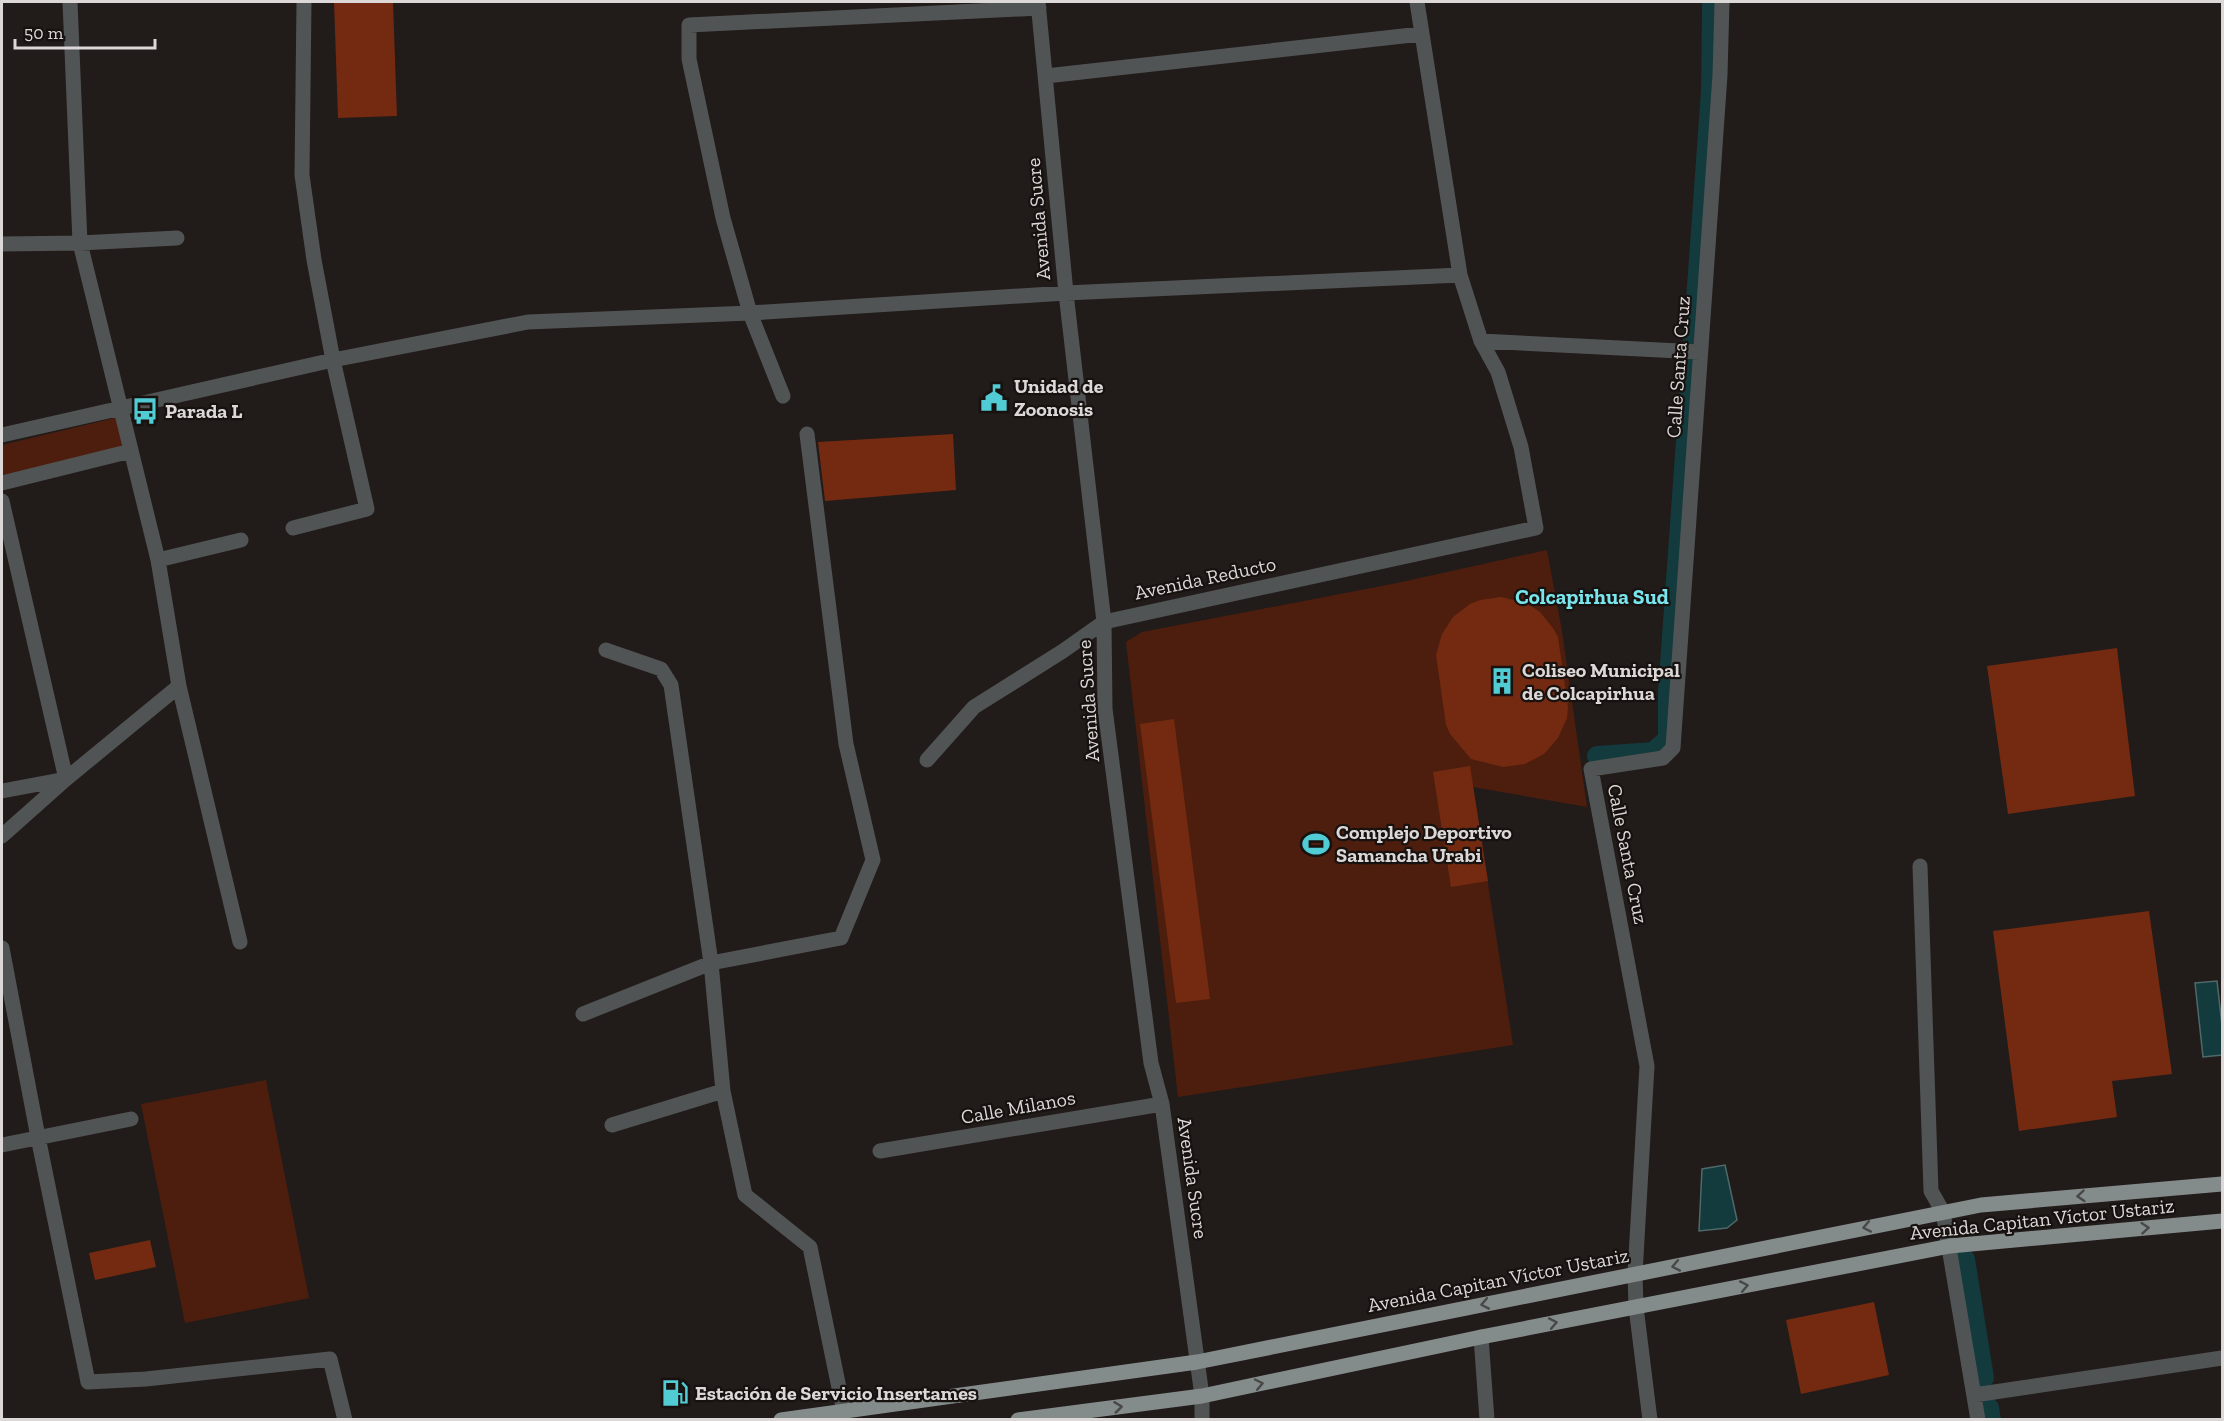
<svg xmlns="http://www.w3.org/2000/svg" width="2224" height="1421" font-family="'Zilla Slab',serif">
<style>
.green{fill:#4d1e0d}
.water{fill:#133a3c;stroke:#4f696a;stroke-width:1.5}
.lines{fill:none;stroke-linecap:round;stroke-linejoin:round}
.canal{stroke:#133a3c;stroke-width:20}
.building{fill:#732a10}
.minor{stroke:#515454;stroke-width:15}
.major{stroke:#848b8b;stroke-width:15}
.oneway{stroke:#484847}
.labels{text-anchor:middle;dominant-baseline:central;stroke-width:4.5;stroke-linejoin:round;paint-order:stroke}
.street-label{font-size:20px;fill:#dcd8d7;stroke:#171210}
.poi-label{font-size:20px;font-weight:bold;fill:#dcd8d7;stroke:#171210;text-anchor:start}
.neighbourhood-label{font-size:21px;font-weight:bold;fill:#79e5ec;stroke:#171210}
</style>
<rect width="100%" height="100%" fill="#211b19"/>
<path class="green" d="M119 417 126 449 4 478 2 468V445Z
M1547 550 1562 631 1587 807 1473 787 1513 1045 1178 1097 1126 642 1142 632 1397 583Z
M266 1080 309 1298 185 1323 141 1104Z"/>
<path class="water" d="M2217 981 2222 1025V1055L2203 1057 2195 983Z
M1725 1165 1737 1220 1727 1228 1699 1231 1702 1169Z"/>
<g class="lines">
<path class="canal" d="M1597 756 1653 752 1668 739V692L1711 91 1712 2
M1965 1259 1984 1378
M1989 1408 1991 1420"/>
</g>
<path class="building" d="M334 2H393L397 116 338 118Z
M953 434 956 490 825 501 818 442Z
M1501 597 1522 602 1531 606 1540 612 1553 628 1558 637 1568 707 1567 718 1558 738 1544 754 1525 764 1503 767 1471 759 1450 734 1446 725 1436 655 1442 634 1453 617 1470 604 1480 600Z
M2117 648 2135 796 2008 814 1987 666Z
M1174 719 1210 999 1176 1003 1140 724Z
M1470 766 1488 881 1451 887 1433 772Z
M2149 911 2172 1074 2112 1081 2117 1117 2019 1131 1993 931Z
M150 1240 156 1267 95 1280 89 1253Z
M1874 1302 1889 1375 1801 1394 1786 1320Z"/>
<g class="lines">
<path class="minor" d="M70 2 80 243 158 560 179 686 240 942
M1038 2 1066 293 1104 622 1105 709 1151 1063 1162 1104 1202 1396V1420
M1046 76 1421 34
M2 244 80 243 177 238
M1481 341 1700 352
M783 396 750 313 723 218 689 59V25L1039 8
M2 435 333 360 528 322 750 313 1066 293 1460 275
M2 483 131 451
M2 501 66 779
M293 528 367 509 333 360 314 260 302 175 304 2
M158 560 241 540
M606 650 661 669 671 685 711 963 723 1091 745 1195 810 1247 844 1412
M927 760 974 707 1063 651 1104 622 1536 528 1521 447 1498 372 1481 341 1460 275 1417 2
M2 791 66 779
M2 836 66 779 179 686
M1920 866 1931 1191 1943 1212 1978 1420
M2 948 38 1137 88 1382 146 1379 330 1359 345 1420
M583 1014 711 963 841 938 873 860 846 744 807 434
M612 1125 723 1091
M2 1145 131 1119
M880 1151 1162 1104
M1481 1337 1487 1420
M1974 1395 2222 1358
M1650 1420 1636 1307 1635 1274 1647 1066 1591 769 1663 758 1673 748 1720 75 1722 2"/>
<path class="major" d="M781 1420 1197 1362 1981 1205 2222 1184
M1018 1420 1202 1396 1481 1337 1950 1246 2222 1221"/>
</g>
<defs><path id="oneway-chevron" d="M-2-3.5L2.5 0L-2 3.5" fill="none" stroke-width="1.6" stroke-linecap="round" stroke-linejoin="round" transform="scale(1.5)"/></defs>
<g class="oneway">
<use href="#oneway-chevron" transform="translate(2081 1196) rotate(175)"/>
<use href="#oneway-chevron" transform="translate(1867 1227) rotate(169)"/>
<use href="#oneway-chevron" transform="translate(2145 1228) rotate(-5)"/>
<use href="#oneway-chevron" transform="translate(1676 1266) rotate(169)"/>
<use href="#oneway-chevron" transform="translate(1744 1286) rotate(-11)"/>
<use href="#oneway-chevron" transform="translate(1485 1304) rotate(169)"/>
<use href="#oneway-chevron" transform="translate(1553 1323) rotate(-11)"/>
<use href="#oneway-chevron" transform="translate(1259 1384) rotate(-12)"/>
<use href="#oneway-chevron" transform="translate(1118 1407) rotate(-7)"/>
</g>
<defs>
<symbol id="civic-bare" viewBox="-9 -9 18 18"><path d="M-.6-6.5H3V-4.5H.6V-3L4-1V1h2V6H-6V1h2V-1L-.6-3ZM-1.2 2.5V6h2.4V2.5Z" fill="#51ccd4" stroke="#171210" stroke-width="2.5" paint-order="stroke"/></symbol>
<symbol id="bus-bare" viewBox="-9 -9 18 18"><path d="M-5-6H5V4H4V6H2V4H-2V6H-4V4H-5ZM-3.5-4V0h7V-4ZM-3.5 1.2v1.5H-2V1.2ZM2 1.2v1.5H3.5V1.2Z" fill="#51ccd4" stroke="#171210" stroke-width="2.5" paint-order="stroke"/></symbol>
<symbol id="building-bare" viewBox="-9 -9 18 18"><path d="M-4-6H4V6H1V3H-1V6H-4ZM-2.5-4.3h1.7v1.8h-1.7ZM.8-4.3h1.7v1.8H.8ZM-2.5-1h1.7V.8h-1.7ZM.8-1h1.7V.8H.8Z" fill="#51ccd4" stroke="#171210" stroke-width="2.5" paint-order="stroke"/></symbol>
<symbol id="stadium-bare" viewBox="-9 -9 18 18"><path d="M0-5a6.5 5 0 1 0 0 10a6.5 5 0 1 0 0-10ZM-3.5-1.8h7v3.6h-7Z" fill="#51ccd4" stroke="#171210" stroke-width="2.5" paint-order="stroke"/></symbol>
<symbol id="fuel-bare" viewBox="-9 -9 18 18"><path d="M-5.5-6h7V0h2V4h1.3V-2.5L3-4.5l.8-.8L6-3V5H2.5V1h-1V6h-7ZM-4.2-4.7v3.2H.2V-4.7Z" fill="#51ccd4" stroke="#171210" stroke-width="2.5" paint-order="stroke"/></symbol>
</defs>
<g fill-rule="evenodd">
<use href="#civic-bare" x="975" y="379" width="38" height="38"/>
<use href="#bus-bare" x="126" y="392" width="38" height="38"/>
<use href="#building-bare" x="1483" y="662" width="38" height="38"/>
<use href="#stadium-bare" x="1297" y="825" width="38" height="38"/>
<use href="#fuel-bare" x="656" y="1374" width="38" height="38"/>
</g>
<g class="labels">
<g class="street-label">
<text transform="translate(1038 219) rotate(-95)">Avenida Sucre</text>
<text transform="translate(1678 367) rotate(-86)">Calle Santa Cruz</text>
<text transform="translate(1205 578) rotate(-12)">Avenida Reducto</text>
<text transform="translate(1088 701) rotate(-94)">Avenida Sucre</text>
<text transform="translate(1628 854) rotate(79)">Calle Santa Cruz</text>
<text transform="translate(1018 1107) rotate(-10)">Calle Milanos</text>
<text transform="translate(1193 1178) rotate(82)">Avenida Sucre</text>
<text transform="translate(2042 1219) rotate(-6)">Avenida Capitan Víctor Ustariz</text>
<text transform="translate(1498 1280) rotate(-11)">Avenida Capitan Víctor Ustariz</text>
</g>
<g class="poi-label">
<text x="1014" y="386">Unidad de<tspan x="1014" dy="23">Zoonosis</tspan></text>
<text x="165" y="411">Parada L</text>
<text x="1522" y="670">Coliseo Municipal<tspan x="1522" dy="23">de Colcapirhua</tspan></text>
<text x="1336" y="832">Complejo Deportivo<tspan x="1336" dy="23">Samancha Urabi</tspan></text>
<text x="695" y="1393">Estación de Servicio Insertames</text>
</g>
<g class="neighbourhood-label">
<text x="1592" y="596">Colcapirhua Sud</text>
</g>
</g>
<rect width="2224" height="1421" fill="none" stroke="#dcd8d7" stroke-width="6"/>
<path d="M15 39v9h140v-9" fill="none" stroke="#dcd8d7" stroke-width="3"/>
<text x="24" y="39" font-size="18" fill="#dcd8d7" stroke="#171210" stroke-width="4.5" paint-order="stroke">50 m</text>
</svg>
